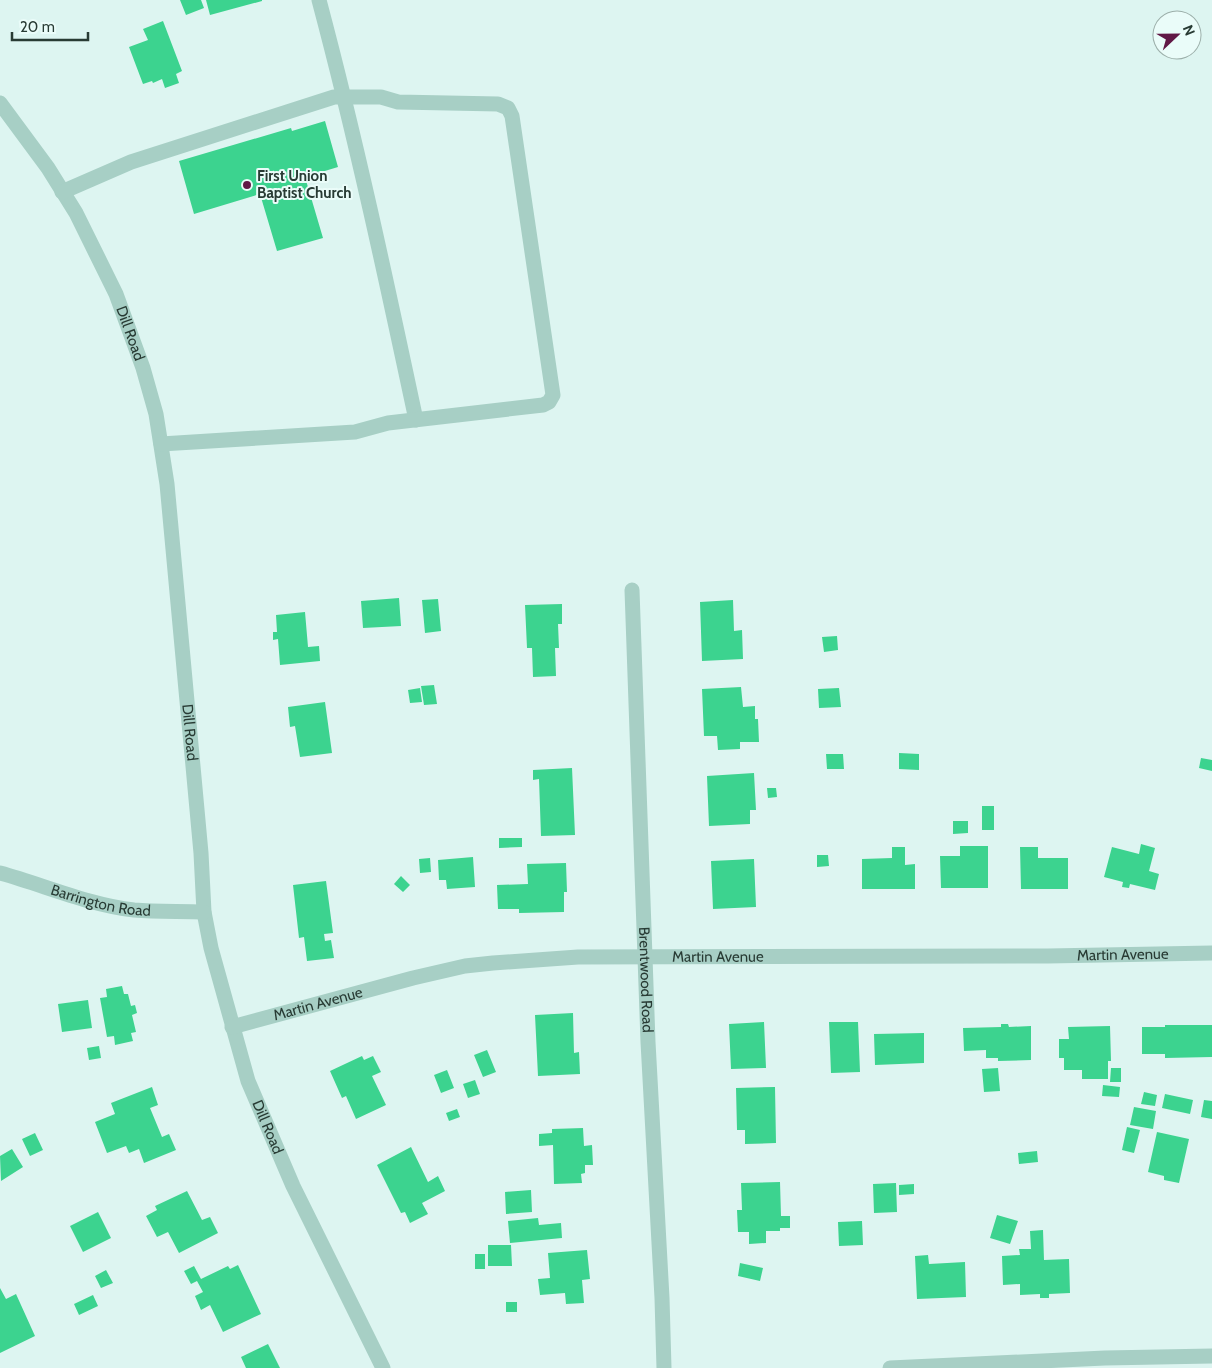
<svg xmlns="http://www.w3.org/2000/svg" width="1212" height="1368" font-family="Cabin,sans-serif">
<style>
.building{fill:#3cd38f}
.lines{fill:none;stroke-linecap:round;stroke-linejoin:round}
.minor{stroke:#a7cfc5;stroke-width:15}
.poi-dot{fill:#611846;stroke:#eafcf9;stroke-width:2}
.labels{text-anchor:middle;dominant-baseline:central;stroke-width:4;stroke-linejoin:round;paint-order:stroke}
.poi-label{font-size:15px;font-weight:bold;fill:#283b34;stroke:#eafcf9;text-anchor:start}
.street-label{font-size:15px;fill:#283b34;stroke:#eafcf9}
</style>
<rect width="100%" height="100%" fill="#ddf5f1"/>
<path class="building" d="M180 0H201L204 8 186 15Z
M206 0H262V1L210 15Z
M163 21 182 71 176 74 179 83 165 88 162 79 153 83 152 81 143 84 129 47 148 40 143 29Z
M325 121 338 167 305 177 323 238 277 251 260 194 194 214 179 161 291 128 292 131Z
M399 598 401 626 363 628 361 601Z
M438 599 441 631 425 633 422 600Z
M733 600 734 631 742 630 743 659 702 661 700 602Z
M562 604V624H558L559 648H555L556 676 533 677 532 648H527L525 605Z
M305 612 308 647 319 646 320 661 280 665 278 639 273 640V632H277L276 615Z
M837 636 838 650 824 652 822 637Z
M434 685 437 704 424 705 421 686Z
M741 687 743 707 755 706V719H758L759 742H740V749L718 750 717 736H704L702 689Z
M420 688 422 702 410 703 408 690Z
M839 688 841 707 819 708 818 689Z
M325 702 332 753 300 757 295 726 290 727 288 707Z
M899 753 919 754V770L899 769Z
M826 754H843L844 769H827Z
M1201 758 1212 760V771L1199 768Z
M572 768 575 835 541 836 539 779 533 780V770Z
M754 773 756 810H750V824L709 826 707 776Z
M767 788H776L777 797 768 798Z
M982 806H994V830H982Z
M953 821H968V833L953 834Z
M499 838H522V847L499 848Z
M1141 844 1155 848 1149 871 1159 874 1155 890 1130 884 1129 888 1122 887 1123 882 1104 877 1112 847 1139 854Z
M960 846H988V888H941L940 856H960Z
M892 847H905V865L915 864V889H862V859L892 858Z
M1020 847H1038V858H1068V889H1021Z
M817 855H828L829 866 817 867Z
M473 857 475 887 447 889 446 880H439L438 860Z
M430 858 431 872 420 873 419 859Z
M754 859 756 907 713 909 711 861Z
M566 863 567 892H564V912L519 913V909H498L497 885 528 884 527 864Z
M401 876 410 885 403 892 394 884Z
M326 881 333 933 324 934 325 941 331 940 334 958 307 961 304 937 299 938 293 885Z
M122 986 124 994H128L131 1006 135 1005 137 1013 132 1015 136 1032 131 1033 133 1041 115 1045 114 1036 107 1037 100 998 107 997 106 989Z
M88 1000 92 1028 62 1032 58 1004Z
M573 1013 574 1053 579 1052 580 1074 538 1076 535 1015Z
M764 1022 766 1068 731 1069 729 1024Z
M829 1022H858L860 1072 831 1073Z
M1001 1024H1008L1009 1027 1031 1026V1060L998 1061V1058H986V1050L964 1051 963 1028 1001 1027Z
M1165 1025H1212V1057L1165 1058V1054H1142V1027H1165Z
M1110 1026 1111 1061H1108V1079H1082V1070H1064V1058H1059V1039H1069L1068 1027Z
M924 1033V1063L875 1065 874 1034Z
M99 1046 101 1058 89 1060 87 1048Z
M487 1050 496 1072 483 1077 474 1055Z
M362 1056 364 1060 373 1056 381 1072 372 1076 386 1105 356 1119 346 1096 342 1098 330 1071Z
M998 1068 1000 1091 984 1092 982 1069Z
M1111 1068H1121V1082H1110Z
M447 1070 454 1088 441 1093 434 1075Z
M475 1080 480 1094 468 1098 463 1084Z
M1103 1085 1120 1087 1119 1097 1102 1096Z
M152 1087 158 1105 150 1108 162 1137 169 1134 176 1150 144 1163 139 1149 129 1153 126 1146 107 1153 95 1122 115 1114 111 1103Z
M775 1087 776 1143 745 1144V1130H737L736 1088Z
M1144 1092 1157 1095 1155 1106 1141 1104Z
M1165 1094 1193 1100 1190 1114 1162 1108Z
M1204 1100 1212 1101V1119L1201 1117Z
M1134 1107 1156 1111 1153 1129 1130 1125Z
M457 1109 460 1117 449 1121 446 1113Z
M1127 1127 1140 1130 1134 1153 1122 1150Z
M583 1128 584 1146 592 1145 593 1165H585V1173L581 1174 582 1183 554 1184 553 1145 539 1146V1134L552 1133V1129Z
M1157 1132 1189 1139 1179 1183 1164 1180V1176L1148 1172Z
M35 1133 43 1150 30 1156 22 1139Z
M411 1147 428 1182 438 1176 445 1191 422 1203 428 1214 410 1223 405 1212 401 1213 377 1165Z
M12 1149 23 1167 1 1181 0 1156Z
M1037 1151 1038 1162 1019 1164 1018 1153Z
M780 1182 781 1216H790V1228H780V1231H766V1243L749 1244V1232H738L737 1210H742L741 1183Z
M896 1183 897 1212 874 1213 873 1184Z
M914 1184V1194L899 1195V1185Z
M531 1190 532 1212 506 1214 505 1192Z
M187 1191 202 1220 210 1217 218 1233 179 1253 168 1232 157 1237 146 1216 157 1210 155 1206Z
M98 1212 111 1238 83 1252 70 1226Z
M997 1215 1018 1221 1010 1244 990 1238Z
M538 1218 539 1225 561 1223 562 1238 510 1243 508 1221Z
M862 1221 863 1245 839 1246 838 1222Z
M1043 1230 1044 1260 1069 1259 1070 1293 1049 1294V1298H1040V1294L1020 1295V1284L1003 1285 1002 1256 1020 1255 1019 1249H1031L1030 1231Z
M488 1245H511L512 1266H488Z
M587 1250 590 1279 582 1280 584 1303 566 1304 565 1293 540 1295 538 1279 550 1278 548 1253Z
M475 1254H485V1269H475Z
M928 1255 929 1264 965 1262 966 1297 917 1299 915 1256Z
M740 1263 763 1268 760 1281 738 1276Z
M238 1265 261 1314 223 1332 210 1305 201 1310 195 1296 203 1292 197 1281 191 1284 184 1271 194 1266 201 1279 228 1266 230 1269Z
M106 1270 113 1283 101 1288 95 1276Z
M0 1288 6 1299 16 1294 35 1336 0 1353Z
M93 1295 98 1306 79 1315 74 1304Z
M506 1302H517V1312H506Z
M268 1344 280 1368H246L241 1357Z"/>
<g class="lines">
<g class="minor">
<path d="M319 0C356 139 386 279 416 420"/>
<path id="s1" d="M0 103 48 168 76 213 116 294 143 368 156 414 167 484 201 853 204 912 211 948 248 1081 293 1186 383 1368"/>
<path d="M62 192 131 162 334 97H381L398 102 498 104 508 108 512 116 553 395 549 402 543 405 388 423 355 432 161 444"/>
<path id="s2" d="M632 590 648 1042 662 1298 664 1368"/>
<path id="s3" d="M0 873C44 885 89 905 134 910 157 912 181 911 204 912"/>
<path id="s4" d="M232 1027 413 978 465 966 493 963 578 957 1048 956 1212 953"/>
<path d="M890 1368 1105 1358 1212 1356"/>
</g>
</g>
<circle class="poi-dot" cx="247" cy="185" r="5"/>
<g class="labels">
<g class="poi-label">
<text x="257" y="176">First Union<tspan x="257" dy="17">Baptist Church</tspan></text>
</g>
<g class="street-label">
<text stroke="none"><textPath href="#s1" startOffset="266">Dill Road</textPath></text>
<text stroke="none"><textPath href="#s1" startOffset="671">Dill Road</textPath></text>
<text stroke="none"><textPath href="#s3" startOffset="105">Barrington Road</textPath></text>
<text stroke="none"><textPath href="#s4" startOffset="899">Martin Avenue</textPath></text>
<text stroke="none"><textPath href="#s4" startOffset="494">Martin Avenue</textPath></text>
<text stroke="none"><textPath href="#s2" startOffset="390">Brentwood Road</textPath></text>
<text stroke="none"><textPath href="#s4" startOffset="89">Martin Avenue</textPath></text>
<text stroke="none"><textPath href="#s1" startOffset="1076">Dill Road</textPath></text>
</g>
</g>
<g transform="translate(1177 35) rotate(68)"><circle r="24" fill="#eafcf9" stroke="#9cafaa"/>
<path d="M0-4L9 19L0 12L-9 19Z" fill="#611846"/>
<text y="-8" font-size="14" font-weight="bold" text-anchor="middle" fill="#283b34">N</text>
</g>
<path d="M12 32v8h76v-8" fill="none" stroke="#283b34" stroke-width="2.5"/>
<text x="20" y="32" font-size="15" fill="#283b34" stroke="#eafcf9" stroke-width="4" paint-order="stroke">20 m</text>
</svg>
